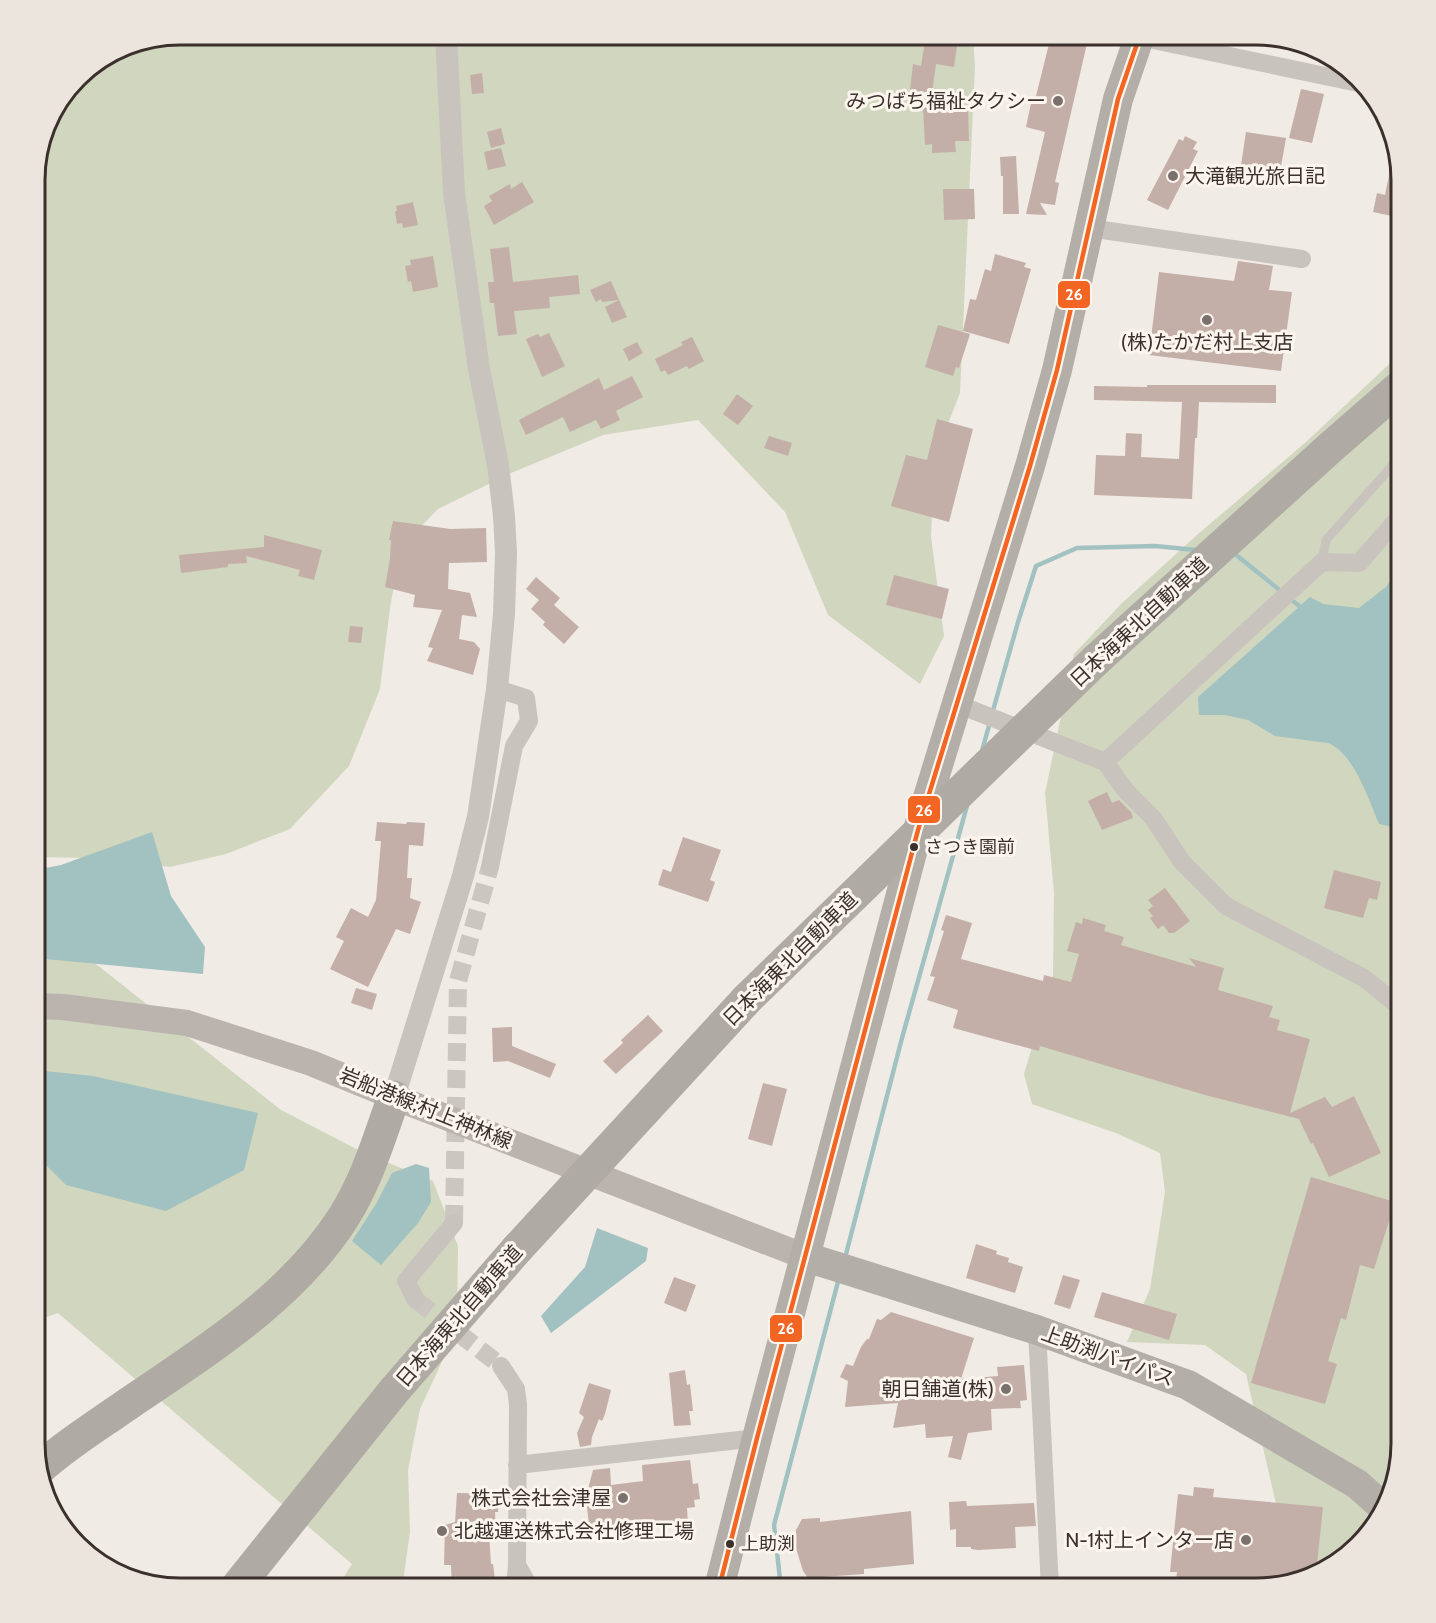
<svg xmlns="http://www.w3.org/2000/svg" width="1436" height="1623" font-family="Cabin,'Noto Sans JP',sans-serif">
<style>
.green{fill:#d1d6bf}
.water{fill:#a1c2c1}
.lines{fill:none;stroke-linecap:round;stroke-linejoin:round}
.stream{stroke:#a1c2c1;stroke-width:4.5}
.building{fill:#c3afa7}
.minor-tunnel{stroke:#ccc6c0;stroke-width:18;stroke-dasharray:18 9;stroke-linecap:butt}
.service{stroke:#c9c3be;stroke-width:9}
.minor{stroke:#c9c3be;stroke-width:18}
.tertiary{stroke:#c9c3be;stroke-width:22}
.secondary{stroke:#bab3ae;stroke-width:26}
.trunk{stroke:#b4aea8;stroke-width:30}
.motorway{stroke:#afaaa4;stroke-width:33}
.motorway-bridge{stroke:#afaaa4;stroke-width:33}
.bus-1-casing{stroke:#fbf5ee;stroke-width:9}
.bus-1{stroke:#f26522;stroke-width:4.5}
.poi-dot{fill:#7a716c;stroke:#fbf5ee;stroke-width:2}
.bus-dot{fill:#3b302b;stroke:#fbf5ee;stroke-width:2}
.labels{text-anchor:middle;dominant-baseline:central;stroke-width:6;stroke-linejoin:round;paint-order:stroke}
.bus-label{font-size:18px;fill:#3b302b;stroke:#fbf5ee;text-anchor:start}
.poi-label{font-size:20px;fill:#3b302b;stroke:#fbf5ee;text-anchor:end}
.street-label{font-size:20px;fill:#3b302b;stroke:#fbf5ee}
.rim{fill:none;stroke:#3b302b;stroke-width:3}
.line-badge{stroke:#fbf5ee;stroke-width:2}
.badge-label{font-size:16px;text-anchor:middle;font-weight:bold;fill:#fff}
</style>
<rect width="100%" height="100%" fill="#f0ebe5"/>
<path class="green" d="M180 35H973L975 66 960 393 934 460 931 537 944 636 920 684 828 615 785 512 698 420 603 435 511 473 438 509 401 547 390 608 380 689 349 766 290 829 226 854 170 867 89 858 35 857V170L50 115 84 71 124 45Z
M1401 353V1444L1386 1508 1344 1559 1303 1581 1289 1560 1246 1374 1205 1345 1127 1342 1150 1289 1165 1192 1160 1153 1116 1133 1032 1104 1024 1074 1053 977 1054 893 1045 793 1074 654 1122 603 1197 535 1306 442Z
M35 916 281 1110 364 1153 433 1181 458 1246 457 1329 420 1409 408 1470 410 1532 402 1588H337L352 1564 58 1313 35 1321Z"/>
<path class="water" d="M1401 564V826L1393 827 1379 824C1369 800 1353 752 1328 743L1275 736 1248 720 1225 715H1199L1198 697 1310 597 1323 604 1359 608 1386 587Z
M152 832 171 896 205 947 203 974 35 958V870L61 865Z
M35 1070 93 1076 258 1113 244 1170 166 1211 66 1185 35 1154Z
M416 1164 429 1168 431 1202 418 1223 381 1265 352 1241 376 1204 392 1173Z
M597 1228 648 1248 646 1261 551 1333 541 1316 585 1267Z"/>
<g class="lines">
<path class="stream" d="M1232 554H1235L1282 592
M1288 597 1303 609
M992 714 1018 622 1036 566 1077 548 1155 546 1196 550
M982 751 990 722
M845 1258 902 1038 967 806
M781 1588 774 1525 839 1278"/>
</g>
<path class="building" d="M926 35 958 39 954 67 936 64 932 93 910 90 913 64 921 66Z
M1066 35H1089L1055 182 1059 183 1055 205 1040 203 1047 215 1026 214 1045 132 1026 127 1031 103 1034 104 1051 36 1065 40Z
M482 73 484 93 472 94 470 75Z
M1301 89 1324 94 1312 143 1289 138Z
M968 107 969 141H955L956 152 932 153V144L925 145 923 108Z
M501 128 505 144 491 148 487 132Z
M1246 132 1286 138 1279 178 1240 172Z
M1185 136 1197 142 1193 149 1198 151 1168 210 1147 200 1179 139 1183 141Z
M1395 147 1401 179V218L1373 212 1377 193 1385 195Z
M501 148 506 166 488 170 484 152Z
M1016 156 1019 214H1003V176H1001L1000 157Z
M522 182 534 202 494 225 484 206 492 201 489 196 510 184 511 189Z
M943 189H974L975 219 944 220Z
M413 202 418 225 403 228 402 223 397 224 395 211H397L396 206Z
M509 247 513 282 578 275 580 294 549 297 550 308 514 311 517 334 498 336 494 303H490L488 282H494L490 249Z
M995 254 1026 263 1024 267 1031 269 1009 344 963 331 970 299 976 300 985 269 991 271Z
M433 256 438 287 413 292 411 281 408 282 405 266 411 265 410 260Z
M1238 261 1273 266 1269 290 1292 292 1281 371 1149 355 1159 272 1234 281Z
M611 281 619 300 602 302 601 299 596 302 590 290Z
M619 300 627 317 612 323 605 307Z
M938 325 970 334 959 368 956 367 953 376 925 367Z
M549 333 565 366 542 377 526 339 538 334 540 337Z
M692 337 704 361 689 369 687 366 668 375 665 370 661 372 655 359 683 345 681 342Z
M637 342 643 353 629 361 623 349Z
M632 376 643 397 616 411 620 420 601 429 596 420 570 432 563 417 526 435 519 420 599 378 604 390Z
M1147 385H1276V403L1199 402 1197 438H1195L1192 499 1094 495 1096 455 1125 456 1126 433 1142 434 1141 457 1179 459 1182 402 1094 400V386L1147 387Z
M737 394 753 406 738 425 723 414Z
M937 419 973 429 949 522 891 506 906 455 927 460Z
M769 436 792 443 788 456 764 448Z
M393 521 450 529 486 528 487 562 449 563 448 589 470 593 477 617 462 615 459 639 474 642 480 649 473 675 427 661 433 648 428 647 442 610 413 607 415 595 385 587 390 559 391 540H389Z
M264 535 322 550 314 580 298 576 300 570 246 556 247 563 228 564V567L181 573 179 555 264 547Z
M894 575 949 589 942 619 886 605Z
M536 577 560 598 554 605 579 627 564 644 543 625 545 622 531 609 539 600 526 589Z
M350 626 363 627 361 643 348 642Z
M1107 792 1112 803 1119 800 1131 812 1133 818 1102 830 1088 801Z
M377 822 406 824 407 822 425 823 423 846 409 845 407 878H412L410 898 421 902 410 934 396 929 368 987 330 969 344 941 336 937 351 908 368 917 376 900 381 841H375Z
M683 837 721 850 710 880 715 882 708 902 658 885 663 869 671 872Z
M1334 870 1381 882 1377 900 1369 898 1363 918 1324 908Z
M1165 888 1190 921 1174 933H1169L1163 925 1158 929 1150 918 1153 916 1148 910 1153 906 1148 900Z
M946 915 972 923 961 959 1043 981 1044 975 1071 982 1079 954 1067 951 1076 922 1082 924 1083 918 1106 925 1104 931 1124 937 1121 945 1196 967 1189 958 1224 968 1218 990 1273 1006 1269 1017 1280 1020 1277 1030 1310 1039 1290 1113 1325 1097 1332 1107 1354 1096 1381 1153 1329 1177 1313 1143 1311 1144 1299 1119 1205 1095 1040 1046 1039 1051 953 1028 958 1010 927 1000 935 977 930 976 944 931 941 930Z
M356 988 377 994 372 1010 351 1003Z
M648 1015 663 1031 616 1074 603 1061 623 1043 621 1040Z
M512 1027V1046L556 1064 550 1078 508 1061 493 1062 492 1028Z
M763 1083 787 1089 772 1146 748 1139Z
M1311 1177 1395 1202 1374 1269 1360 1265 1346 1320 1341 1318 1328 1361 1337 1364 1325 1404 1251 1383Z
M976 1244 997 1251 996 1254 1009 1258 1008 1262 1023 1267 1015 1293 966 1278Z
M1063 1275 1080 1280 1070 1309 1054 1304Z
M674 1277 696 1285 686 1312 664 1303Z
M1102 1292 1177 1314 1169 1340 1094 1317Z
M891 1312 974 1338 961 1379 998 1376 997 1367 1024 1365 1027 1400 1020 1401 1021 1408 991 1409 992 1430 968 1433 961 1460 948 1457 953 1436 926 1438 925 1424 893 1428 898 1403 845 1407 848 1381 840 1377 846 1364 853 1366 861 1347 867 1339H869L877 1319 881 1320Z
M685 1370 687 1385 690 1384 693 1411H689L691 1425 674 1426 669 1373Z
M589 1383 611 1390 605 1414 602 1421 599 1419 592 1437 591 1445 580 1447 577 1433 584 1417 579 1413Z
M690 1460 693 1484 698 1483 700 1499 694 1500 695 1507 687 1508 688 1524 590 1534 586 1497 593 1470 610 1468 611 1485 643 1481 642 1465Z
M1194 1487 1214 1489 1213 1497 1323 1507 1316 1574 1303 1581 1274 1586 1256 1584 1255 1588H1175L1177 1572H1170L1178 1494 1193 1496Z
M457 1493 499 1494 498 1512H495L496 1532 489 1533 491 1564H493L496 1588H452L451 1565H444L445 1525 455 1522Z
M966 1501 967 1506 1034 1503 1036 1526 1015 1527 1016 1548 978 1550 971 1549V1547H956V1529L950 1530 949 1502Z
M911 1511 914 1564 864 1569V1574L808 1578 803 1571 795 1545 796 1530 802 1519 820 1518V1522Z"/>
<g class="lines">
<path class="minor-tunnel" d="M454 1223 458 981 490 867
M416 1300 501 1366"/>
<path class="service" d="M1322 562 1326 540 1401 456"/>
<path class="minor" d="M1139 37 1363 84
M1089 228 1302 259
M957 704 1105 762 1126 791 1153 818 1182 862 1226 906 1364 978 1401 1008
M1105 762 1322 562 1359 563 1401 515
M490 867 514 746 529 721 526 698 497 689
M416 1300 406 1281 454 1223
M1037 1330 1050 1588
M501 1366 516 1389 518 1405 517 1565 515 1588
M517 1465 757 1438
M517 1565 530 1588"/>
<path class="tertiary" d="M394 1097 463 876 478 817 497 689 504 614 506 553 504 516 498 465 479 369 454 193 446 35"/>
<path class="secondary" d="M35 1006 63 1007 187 1023 311 1063 394 1097 806 1257"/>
<path class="trunk" d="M806 1257 1037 1330 1188 1385 1357 1484 1385 1509
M719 1588 757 1438 918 830 1030 466 1057 370 1118 99 1140 35"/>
<path class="motorway" d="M1096 660 1331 447 1401 386
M39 1469C61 1449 87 1432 112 1415 194 1358 288 1304 343 1218 367 1181 379 1138 394 1097
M236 1588 393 1392 517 1249"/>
<path class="motorway-bridge" d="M517 1249 748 998 1096 660"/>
<defs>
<path id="bus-1" d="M719 1588 757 1438 918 830 1030 466 1057 370 1118 99 1140 35"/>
</defs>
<use href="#bus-1" class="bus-1-casing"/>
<use href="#bus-1" class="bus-1"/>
</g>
<g class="poi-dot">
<circle cx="1058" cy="101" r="6"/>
<circle cx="1173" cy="176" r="6"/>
<circle cx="1207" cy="320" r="6"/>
<circle cx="1006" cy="1389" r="6"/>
<circle cx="623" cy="1498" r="6"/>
<circle cx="442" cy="1531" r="6"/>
<circle cx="1246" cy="1540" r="6"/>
</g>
<g class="bus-dot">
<circle cx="914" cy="847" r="5"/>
<circle cx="730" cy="1544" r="5"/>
</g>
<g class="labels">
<g class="bus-label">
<text x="925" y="847">さつき園前</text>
<text x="741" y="1544">上助渕</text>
</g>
<g class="poi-label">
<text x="1046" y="101">みつばち福祉タクシー</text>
<text x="1185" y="176" text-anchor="start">大滝観光旅日記</text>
<text x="1207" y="342" text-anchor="middle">(株)たかだ村上支店</text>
<text x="994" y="1389">朝日舗道(株)</text>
<text x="611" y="1498">株式会社会津屋</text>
<text x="454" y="1531" text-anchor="start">北越運送株式会社修理工場</text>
<text x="1234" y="1540">N-1村上インター店</text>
</g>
<g class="street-label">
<text transform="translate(1139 622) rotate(-43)">日本海東北自動車道</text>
<text transform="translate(790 959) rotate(-45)">日本海東北自動車道</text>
<text transform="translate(426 1108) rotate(22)">岩船港線;村上神林線</text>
<text transform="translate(459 1316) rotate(-49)">日本海東北自動車道</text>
<text transform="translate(1108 1356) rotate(20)">上助渕バイパス</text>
</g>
</g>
<path d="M0 0H1436V1623H0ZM180 45H1256A135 135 0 0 1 1391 180V1443A135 135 0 0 1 1256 1578H180A135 135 0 0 1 45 1443V180A135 135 0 0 1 180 45Z" fill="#ece5de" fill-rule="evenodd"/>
<path class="rim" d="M180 45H1256A135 135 0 0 1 1391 180V1443A135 135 0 0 1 1256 1578H180A135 135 0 0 1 45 1443V180A135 135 0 0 1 180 45Z"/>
<g class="line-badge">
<rect x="1057" y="280" width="34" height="29" rx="6" fill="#f26522"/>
<rect x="907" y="795" width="34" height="29" rx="6" fill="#f26522"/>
<rect x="769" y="1314" width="34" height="29" rx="6" fill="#f26522"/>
</g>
<g class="badge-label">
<text x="1074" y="300">26</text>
<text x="924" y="816">26</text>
<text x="786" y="1334">26</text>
</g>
</svg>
